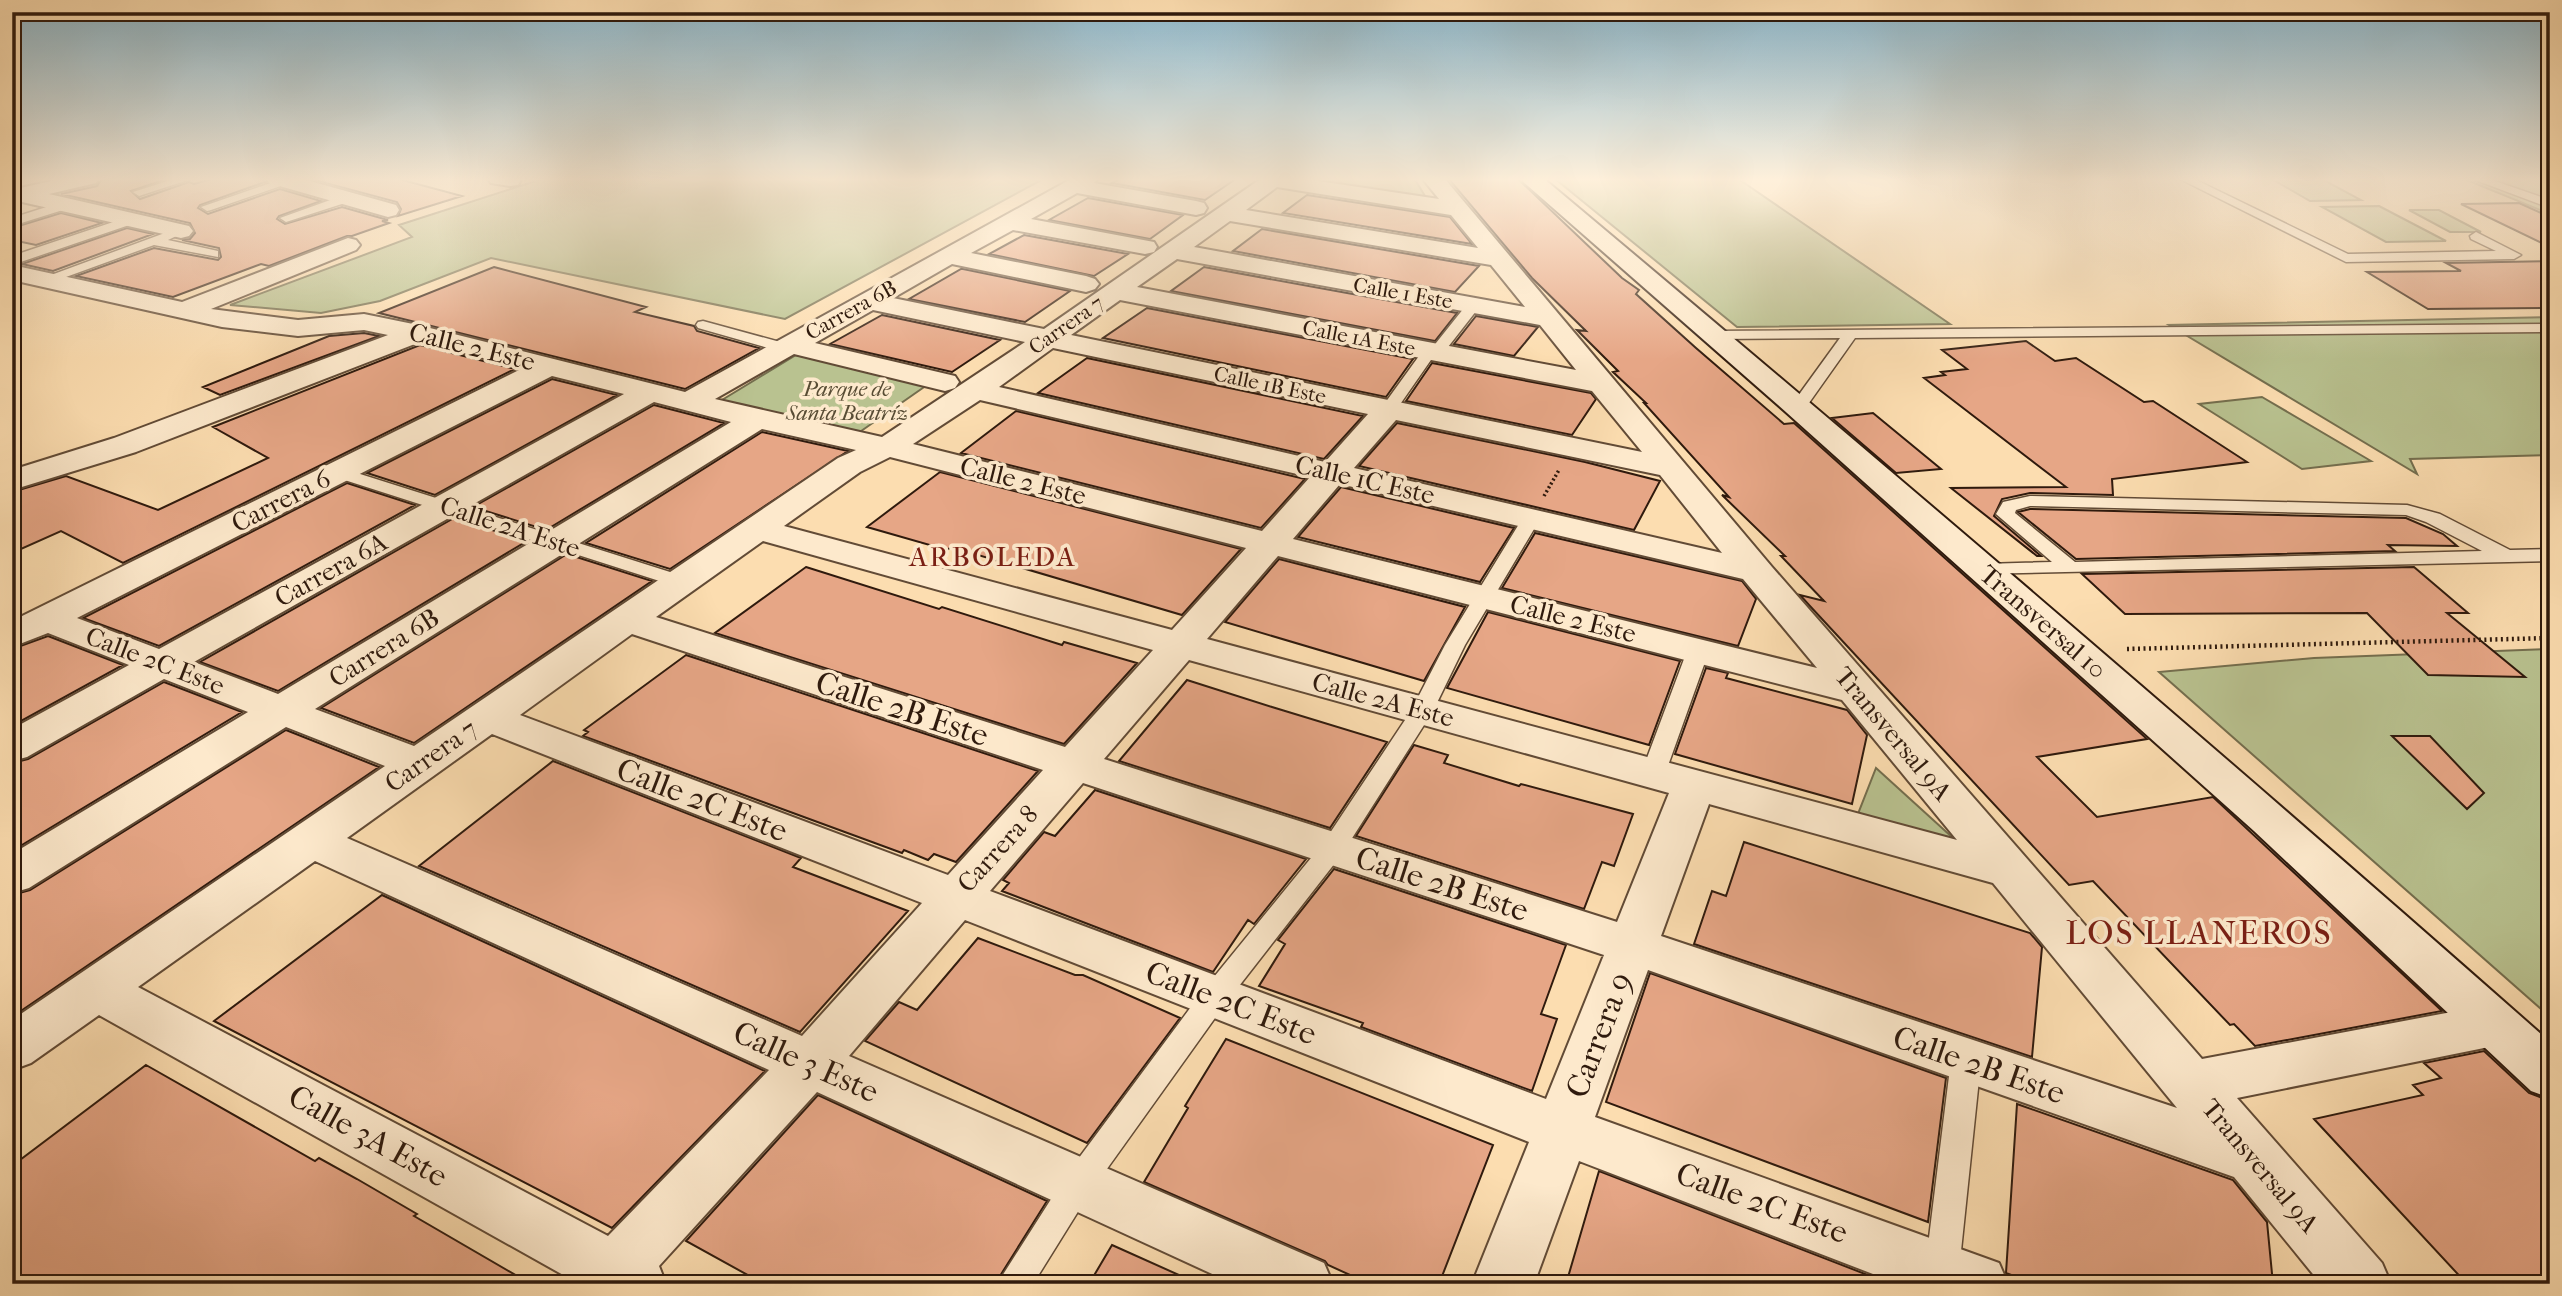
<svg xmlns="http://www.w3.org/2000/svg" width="2562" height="1296" font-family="'IM FELL French Canon',serif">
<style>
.green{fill:#b9c290;stroke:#746e4e;stroke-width:2}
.building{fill:#e6a686;stroke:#2f1a0d;stroke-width:2}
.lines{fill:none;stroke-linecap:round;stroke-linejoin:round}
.service-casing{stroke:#624b36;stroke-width:3}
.minor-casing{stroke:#624b36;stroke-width:4}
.secondary-casing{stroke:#2f1a0d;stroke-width:4}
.path-far1{stroke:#2f1a0d;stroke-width:3.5;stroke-dasharray:2 2.5;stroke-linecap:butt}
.path{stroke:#2f1a0d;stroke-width:4.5;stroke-dasharray:2 3.5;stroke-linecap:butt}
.service{fill:#fde9cc;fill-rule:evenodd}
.minor{fill:#fde9cc;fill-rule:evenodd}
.secondary{fill:#fde9cc;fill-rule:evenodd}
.labels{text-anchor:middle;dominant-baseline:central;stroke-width:7;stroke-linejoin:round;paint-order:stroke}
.far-street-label{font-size:21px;fill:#2f1a0d;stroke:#fde9cc}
.far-park-label{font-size:21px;font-style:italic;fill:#584c34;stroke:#fde9cc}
.street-label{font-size:26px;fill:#2f1a0d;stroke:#fde9cc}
.neighbourhood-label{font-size:28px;letter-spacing:2px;fill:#7a1f14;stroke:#fde9cc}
.near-street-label{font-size:32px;fill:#2f1a0d;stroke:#fde9cc}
.near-neighbourhood-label{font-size:33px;letter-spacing:2px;fill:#7a1f14;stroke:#fde9cc}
</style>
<rect width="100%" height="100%" fill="#fcddb0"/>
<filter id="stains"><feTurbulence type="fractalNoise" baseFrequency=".00286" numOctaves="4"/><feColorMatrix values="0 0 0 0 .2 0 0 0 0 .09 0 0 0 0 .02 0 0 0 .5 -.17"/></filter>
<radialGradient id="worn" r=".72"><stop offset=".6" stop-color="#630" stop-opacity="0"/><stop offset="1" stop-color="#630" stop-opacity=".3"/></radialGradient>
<path class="green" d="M545 178H1045L785 319 491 258 380 301 321 313 230 305 412 237 399 225Z
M1310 178H1414L1428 201 1303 182Z
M1554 178H1737L1950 324 1737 327Z
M2270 178H2320L2361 200 2310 201Z
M2462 178H2550V214Z
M2379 206 2446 241 2386 242 2322 207Z
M2409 210H2439L2481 232H2450Z
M2550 317V455L2410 459 2417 474 2169 325Z
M796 355 927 385 854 436 717 403Z
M2262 397 2371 461 2302 469 2199 404Z
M2550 649V1017L2159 672 2314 658Z
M1876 768 1975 858 1856 819Z"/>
<path class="building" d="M102 178H170L131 191 140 199 189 182 194 184 216 178H263L265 182 200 205 198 208 208 214 280 189 321 201 279 216 277 219 285 224 342 207 388 220 382 221 389 223 352 236H347L269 266 261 264 173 297 76 276 154 248 218 260 221 257 219 248 182 240 190 239 195 233 190 223 61 194 97 186Z
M307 178H395L462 196 398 216 401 209 397 202Z
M1122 178H1237L1205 200 1112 183Z
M1448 178H1517L1622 278 1639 290 1636 294 1696 348 1784 424 1794 423 2147 739 2037 757 2097 817 2213 797 2442 1011 2255 1046 2234 1024 2230 1025 2093 881 2069 885 1809 605 1800 595 1824 601 1781 556H1785L1722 495 1729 497 1644 403H1646L1613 372 1618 371 1577 330 1586 331 1532 278Z
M1307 195 1450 217 1472 244 1283 213Z
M1088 198 1183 215 1150 239 1049 220Z
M2519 203 2550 217V247L2461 204Z
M61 213 102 223 36 245 12 240V228Z
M127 228 153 234 53 271 22 264Z
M1262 229 1479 266 1455 292 1233 251Z
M1024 235 1128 254 1094 276 989 254Z
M2550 261V308L2428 309 2367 272 2461 271 2446 263Z
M494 267 646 307 635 312 694 326 697 331 759 348 685 389 379 313Z
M1204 267 1457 313 1435 341 1171 291Z
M961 269H963L1070 291 1025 322 909 299Z
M1147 308 1413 359 1386 397 1103 338Z
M882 315 1000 340 952 372 830 344Z
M1476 316 1538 327 1514 356 1454 344Z
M364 333 379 336 220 395 203 387 329 336Z
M2026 341 2055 361 2076 358 2144 402 2153 401 2247 462 2112 479 2113 495 2030 493 2002 499 1994 516 2041 556H2037L1951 488 2066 487 1924 378 1945 375 1941 372 1967 369 1942 350Z
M420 345 515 369 123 563 61 531 12 553V492L66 476 158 510 268 458 213 427Z
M1087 358 1363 416 1324 459 1038 393Z
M1432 363 1591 393 1596 399 1572 435 1406 401Z
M552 379 617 395 435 495 367 473Z
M654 405 724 423 546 530 473 507Z
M1016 411 1305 479 1261 528 961 453Z
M1873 413 1941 469 1896 473 1832 418Z
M1397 423 1585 462 1660 481 1634 530 1359 466Z
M762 432 848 451 670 569 586 543Z
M940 472 1241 549 1182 615 951 547 947 550 867 527Z
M347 483 415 505 159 646 83 618Z
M1341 487 1514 528 1480 582 1298 537Z
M2030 509 2406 518 2443 534 2457 546 2388 545 2395 551 2076 559 2018 512Z
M454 518 527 541 278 691 200 662Z
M1535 533 1742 581 1756 599 1738 646 1502 588Z
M567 554 652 581 414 743 321 708Z
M1279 559 1465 607 1424 681 1225 622Z
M806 567 939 609 942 607 1062 645 1064 642 1137 663 1064 744 715 633Z
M2414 567 2468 613H2447L2525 677 2428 675 2367 613 2125 614 2082 574Z
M1488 612 1680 661 1649 745 1447 688Z
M48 636 123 665 12 726V649Z
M686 655 1038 771 956 862 934 854 928 860 904 850 902 853 583 736 588 732 584 730Z
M1706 668 1728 673 1726 678 1847 710 1867 735 1852 804 1675 754Z
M1187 680 1272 707 1387 742 1330 828 1119 761Z
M164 682 242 712 12 851V763L28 759Z
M286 730 379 767 12 1017V895L30 890Z
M2392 736H2430L2484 793 2467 809Z
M1414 745 1448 755 1444 763 1519 786 1521 784 1633 814 1614 866 1602 862 1584 909 1356 836Z
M553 761 801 858 793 867 908 911 800 1032 419 866Z
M1095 790 1306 859 1254 924 1248 920 1213 972 1002 891 1009 883 1003 880 1044 832 1055 836Z
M1744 842 2030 933 2042 947 2032 1057 1694 944 1712 891 1726 896Z
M1334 869 1566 945 1541 1014 1557 1019 1532 1091 1361 1027 1363 1023 1259 986 1285 944 1278 940Z
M382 895 765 1071 612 1228 214 1021Z
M978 938 1075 975H1083L1180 1018 1087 1143 865 1041 899 1002 917 1010Z
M1650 973 1946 1078 1928 1222 1606 1102Z
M1226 1039 1493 1145 1439 1284H1370L1328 1265 1325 1261 1144 1182 1188 1108 1185 1106Z
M2484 1051 2529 1093 2540 1097 2550 1106V1284H2467L2314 1119 2423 1095 2413 1085 2441 1078 2424 1063Z
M146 1065 315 1161 319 1158 357 1179 417 1214 414 1216 531 1284H12V1166Z
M818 1095 1047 1201 995 1284H764L686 1241Z
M2017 1104 2233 1180 2267 1222 2273 1284H2035L2006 1273Z
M1599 1171 1891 1284H1566Z
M1112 1245 1199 1284H1089Z"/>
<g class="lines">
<defs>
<path id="service" d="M177 178H194L139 196 133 192Z
M285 178 295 181 211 210 207 211 201 207Z
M2178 178H2192L2348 254 2496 251 2471 239 2470 236 2476 232 2521 255 2514 259 2346 262Z
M2470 178H2486L2550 200V208Z
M347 194 353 198 351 201 286 222 280 218Z
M62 202 66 203V209L12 226V218Z
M134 215 140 219 138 222 12 265V256Z
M181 227 187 231 168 240 218 251V257L154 245 55 281H45L43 278Z
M1473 302 1480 306 1441 356 1433 357 1394 413H1382L1380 410 1424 349 1432 348 1468 303Z
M703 321 791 345 794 348 786 353 698 328 696 325 698 322Z
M2550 324V332L1855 338 1804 410 1798 412 1790 407 1840 338 1714 339 1707 335 1714 331Z
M338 467 689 578 692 582 689 586H675L332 476 329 472Z
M2030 496 2407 505 2440 514 2510 550 2550 549V561L1977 574 1974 570 1984 564 2052 562 1996 514 2003 502ZM2030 506 2406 515 2426 522 2482 551 2075 562 2015 513 2016 510Z
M1531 513 1540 519 1465 645 1433 711 1342 854 1225 1004 1089 1194 1033 1284H997L1067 1174 1205 988 1324 842 1411 711 1445 645 1522 519Z
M1698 645 1705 647 1709 651 1665 774 1661 780 1653 782 1645 780 1641 774 1687 651 1691 647Z
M1966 1048 1976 1051 1981 1060 1959 1270 1954 1281 1947 1284 1930 1281 1925 1270 1951 1060 1956 1051Z"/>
<path id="minor" d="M64 178H99L96 183 49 194 189 226 193 231 189 236 181 238 22 202 12 197 16 189Z
M266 178H299L396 205 399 210 396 215 388 217 269 183Z
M488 178H519L521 180 518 185 510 186 491 183Z
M1073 178H1098L1094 183 1196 201 1204 203 1207 208 1204 213 1196 215 1077 193 1031 219 1154 242 1157 247 1154 252 1145 254 1013 230 971 253 1086 276 1095 279 1099 284 1095 289 1086 292 952 264 893 298 1044 329 1262 178H1298L1439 199 1422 178H1444L1772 567 2202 1059 2494 1004 2512 1010 2520 1025 2512 1040 2494 1046 2237 1098 2382 1263 2391 1284H2321L2234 1177 1648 970 1595 1117 1999 1263 2008 1284H1899L1579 1161 1534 1284H1472L1529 1142 965 920 849 1056 1324 1263 1333 1284H1234L817 1092 659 1266 666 1284H572L574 1281 99 1015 31 1063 12 1070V1020L385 766 286 727 29 888 12 893V854L248 712 164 679 27 757 12 761V729L129 665 48 633 12 647V621L523 368 420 342 136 452 12 490V470L114 438 388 335 364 330 298 336 222 327 12 280V265L182 302 348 238 356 240 360 245 356 250 211 309 298 320 364 314 418 325 685 392ZM1277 187 1451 215 1478 248 1246 210ZM1230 221 1491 265 1525 307 1194 247ZM1177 259 1540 325 1576 370 1137 287ZM1120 300 1592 391 1642 452 1071 335ZM873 310 1025 342 882 437 715 399 794 354 945 391 955 388 959 382 955 376 815 343ZM1053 348 1368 414 1325 462 999 387ZM552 376 624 394 159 649 77 618ZM980 400 1310 477 1262 531 913 444ZM654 402 731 422 278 694 194 662ZM1396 420 1660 475 1722 553 1354 468ZM762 429 856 450 838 458 414 746 315 709ZM890 457 1246 548 1172 630 784 526 860 472ZM1340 484 1743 579 1817 668 1293 539ZM763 541 1153 650 1065 747 656 617ZM1278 556 1842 700 1957 840 1207 639ZM632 634 1043 770 948 875 520 715ZM1189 660 1669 793 1617 922 1104 759ZM492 734 922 903 802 1036 347 838ZM1083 783 1604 955 1546 1099 990 891ZM1709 804 1993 883 2177 1108 1661 936ZM315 861 769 1070 608 1236 138 987Z"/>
<path id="secondary" d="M1519 178H1543C1882 462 2218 749 2550 1042V1098L2531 1091 2254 831 1787 413Z"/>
</defs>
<use href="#service" class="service-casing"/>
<use href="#minor" class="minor-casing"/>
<use href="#secondary" class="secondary-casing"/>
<path class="path-far1" d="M1544 496 1559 470"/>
<path class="path" d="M2127 649 2550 638"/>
<use href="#service" class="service"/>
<use href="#minor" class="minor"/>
<use href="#secondary" class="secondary"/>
</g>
<linearGradient id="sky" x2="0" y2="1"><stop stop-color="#8bb8ce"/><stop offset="0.5" stop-color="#fef0db"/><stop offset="1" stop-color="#fef0db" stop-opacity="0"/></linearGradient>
<rect width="2562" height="359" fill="url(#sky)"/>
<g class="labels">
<g class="far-street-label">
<text transform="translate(1403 293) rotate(10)">Calle 1 Este</text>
<text transform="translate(851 310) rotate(-29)">Carrera 6B</text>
<text transform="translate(1066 325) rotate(-35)">Carrera 7</text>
<text transform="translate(1359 338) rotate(11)">Calle 1A Este</text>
<text transform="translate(1270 385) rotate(12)">Calle 1B Este</text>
</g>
<g class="far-park-label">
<text x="847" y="389">Parque de<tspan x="847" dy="24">Santa Beatríz</tspan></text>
</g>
<g class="street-label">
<text transform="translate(472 347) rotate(14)">Calle 2 Este</text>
<text transform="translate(1365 480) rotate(13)">Calle 1C Este</text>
<text transform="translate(1023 481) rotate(14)">Calle 2 Este</text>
<text transform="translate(281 501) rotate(-27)">Carrera 6</text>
<text transform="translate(510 527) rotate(18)">Calle 2A Este</text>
<text transform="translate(331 570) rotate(-29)">Carrera 6A</text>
<text transform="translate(1573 619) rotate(14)">Calle 2 Este</text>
<text transform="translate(2043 622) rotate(41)">Transversal 10</text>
<text transform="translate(384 648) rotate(-32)">Carrera 6B</text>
<text transform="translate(155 661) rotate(21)">Calle 2C Este</text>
<text transform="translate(1383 700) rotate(15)">Calle 2A Este</text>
<text transform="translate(1893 734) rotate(50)">Transversal 9A</text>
<text transform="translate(431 756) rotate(-35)">Carrera 7</text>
<text transform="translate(998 849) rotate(-48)">Carrera 8</text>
<text transform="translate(2260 1166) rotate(50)">Transversal 9A</text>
</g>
<g class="neighbourhood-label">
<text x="993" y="556">ARBOLEDA</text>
</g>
<g class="near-street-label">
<text transform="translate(902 709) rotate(18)">Calle 2B Este</text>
<text transform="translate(702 800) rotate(21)">Calle 2C Este</text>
<text transform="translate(1442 884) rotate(18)">Calle 2B Este</text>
<text transform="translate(1231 1003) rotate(21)">Calle 2C Este</text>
<text transform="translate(1599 1035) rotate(-69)">Carrera 9</text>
<text transform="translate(806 1062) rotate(24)">Calle 3 Este</text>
<text transform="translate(1979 1065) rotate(19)">Calle 2B Este</text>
<text transform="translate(368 1136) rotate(29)">Calle 3A Este</text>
<text transform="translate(1762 1203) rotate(20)">Calle 2C Este</text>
</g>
<g class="near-neighbourhood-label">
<text x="2199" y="933">LOS LLANEROS</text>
</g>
</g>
<rect width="2562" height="1296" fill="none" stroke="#fcddb0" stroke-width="42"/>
<rect x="14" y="14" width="2534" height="1268" fill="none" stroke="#2f1a0d" stroke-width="3.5"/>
<rect x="21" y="21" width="2520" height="1254" fill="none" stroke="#2f1a0d" stroke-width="2"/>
<rect width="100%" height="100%" filter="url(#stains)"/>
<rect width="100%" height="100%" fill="url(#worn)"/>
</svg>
